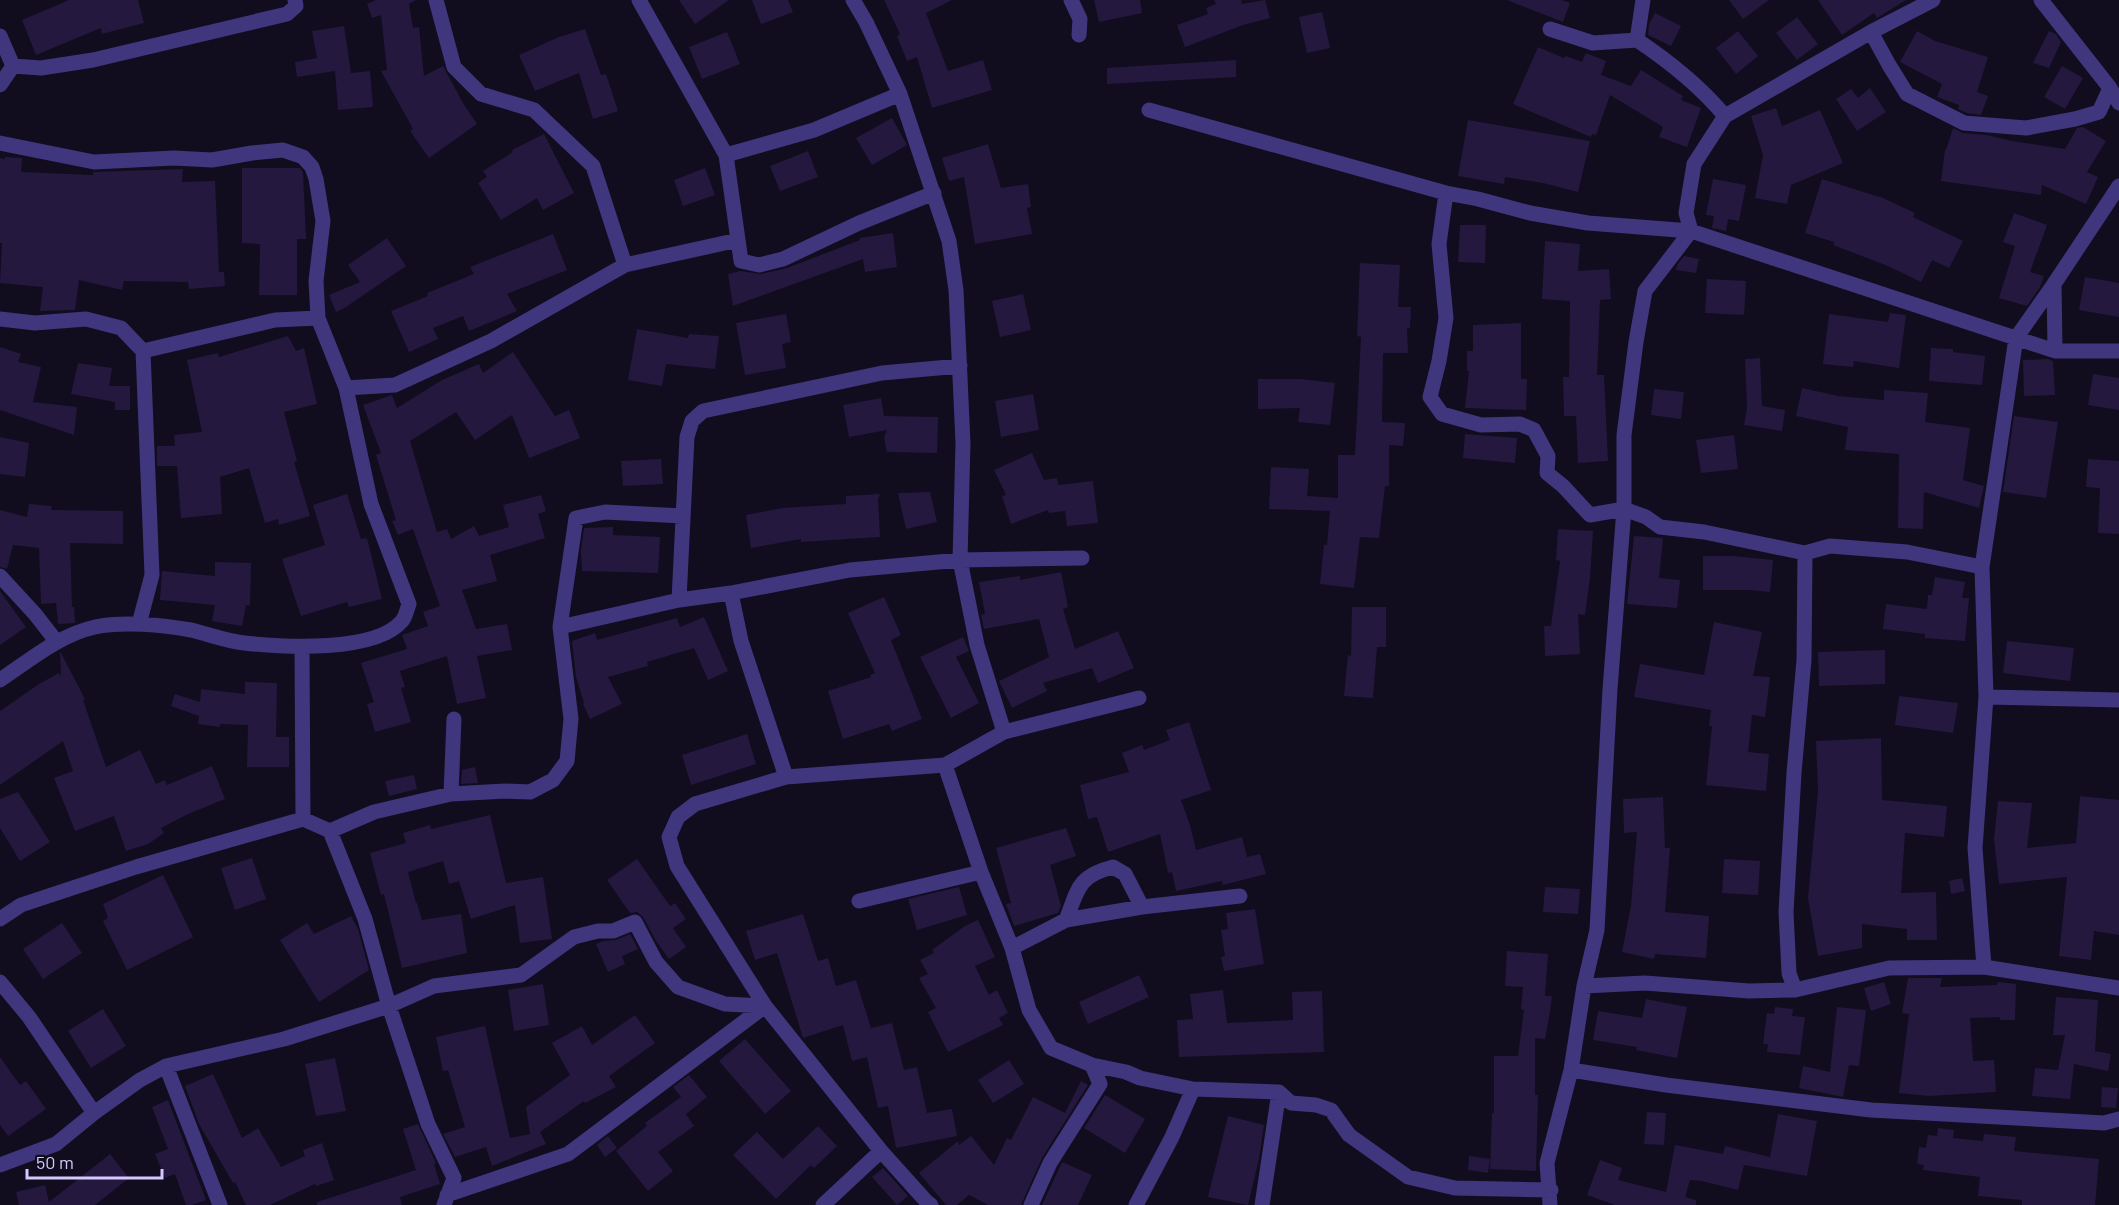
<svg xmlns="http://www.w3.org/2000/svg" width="2119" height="1205" font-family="Barlow,sans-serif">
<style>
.building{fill:#24183f}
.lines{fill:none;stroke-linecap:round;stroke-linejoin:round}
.minor{stroke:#40367d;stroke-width:15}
</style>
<rect width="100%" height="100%" fill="#110c1e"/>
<path class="building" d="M69 0H138L144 23 102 34 101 28 36 55 22 20Z
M376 0H416L409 4 413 28 419 27 424 76 443 66 463 103 477 124 429 158 410 131 413 129 381 71 387 70 381 15 372 18 367 4Z
M679 0H729L695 24Z
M752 0H788L793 12 761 24Z
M884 0H952L926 13 948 71 983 60 992 90 932 108 917 57 907 61 897 36 900 34Z
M1094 0H1140L1142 13 1099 22Z
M1214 0H1241L1242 4 1265 0 1270 18 1243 25 1185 47 1177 25 1208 14 1206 8 1216 4Z
M1507 0H1562L1570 3 1563 22Z
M1729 0H1769L1743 19Z
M1818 0H1906L1877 18 1874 13 1842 35Z
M1322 12 1330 48 1307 53 1299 17Z
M1655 13 1681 26 1671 46 1648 35 1649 24Z
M1797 17 1818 44 1797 60 1776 33Z
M344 26 351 73 370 71 373 107 338 110 335 71 297 77 295 62 317 58 312 31Z
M585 29 601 75 606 74 618 111 593 119 579 73 535 91 519 55 559 37Z
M1738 31 1758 56 1736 74 1716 48Z
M1917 31 1935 41 1988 57 1977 92 1988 96 1981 115 1967 113 1958 109 1959 105 1937 97 1942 84 1900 62Z
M2049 31 2056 34 2061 42 2049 68 2033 63Z
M727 32 740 64 702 79 689 47Z
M1538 47 1564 58 1566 56 1582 62 1586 53 1606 61 1601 75 1631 86 1641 70 1683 96 1681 100 1701 108 1687 147 1659 137 1663 127 1610 95 1596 135 1592 134 1591 137 1513 104Z
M1236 60V77L1107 84V68Z
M2062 66 2083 78 2065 109 2044 97Z
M1870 88 1886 112 1857 131 1836 99 1851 89 1858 98Z
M1776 108 1782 126 1820 110 1843 163 1791 185 1787 204 1755 198 1763 155 1751 116Z
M892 118 907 145 872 165 856 138Z
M1468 120 1590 141 1578 192 1543 183 1505 177 1504 184 1458 176Z
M2083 127 2106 141 2087 172 2098 177 2086 204 2042 185 2041 195 1941 181 1945 150H1946L1953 128 1963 133 1987 135 2012 141 2065 149 2077 128Z
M544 134 574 193 543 210 537 198 501 220 478 183 487 177 483 171 513 152 512 150Z
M988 144 1001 188 1028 184 1031 207 1027 208 1032 234 975 244 964 177 949 181 942 158Z
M808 151 818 177 780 191 770 166Z
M5 157 22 158 21 172 93 175V172L183 169 182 182 215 181 219 272H224L225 286 189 289 188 282 124 281 122 290 79 280 75 310 40 311 43 287 0 283 2 243H0V158L5 159Z
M242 168H300L303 172 306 239H297V295H259L260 244 242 243Z
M705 168 715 195 683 206 674 180Z
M1713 179 1746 185 1739 221 1728 219 1726 231 1712 228 1714 216 1706 215Z
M1822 179 1883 198 1915 213 1913 217 1963 241 1949 268 1932 260 1921 282 1888 266 1833 245 1834 242 1805 233Z
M2014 213 2047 225 2030 272 2044 276 2040 287 2027 306 1999 298 2015 246 2003 242Z
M1460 225H1486L1485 263 1458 262Z
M893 233 897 267 865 272 863 259 733 306 728 274 740 271 761 274 787 268 860 240V238Z
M553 234 567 270 507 294 517 311 469 331 463 316 433 328 438 339 409 352 391 311 428 296 427 293 474 274 470 267Z
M387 238 406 266 346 307 336 312 329 295 360 282 348 265Z
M1545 241 1580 244 1578 271 1609 269 1611 299 1600 300 1597 375H1604L1608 461 1578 463 1576 416H1564L1563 377H1569L1570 301 1542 299Z
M1684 256 1699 259 1696 273 1676 270 1677 265Z
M1360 263 1400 265 1398 307H1411L1410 328H1407L1408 353H1383L1382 422 1405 423 1403 446 1389 445V486H1385L1379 538 1360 537 1354 588 1320 584 1324 545H1327L1330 511 1269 509 1271 467 1309 469 1307 496 1338 498V455H1355L1361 337 1357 336Z
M2085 277 2119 283V317L2079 310Z
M1707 279 1746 281 1744 315 1705 313Z
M1023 294 1031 330 1000 337 992 301Z
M1890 313 1906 315 1899 368 1854 361 1853 367 1823 364 1829 314 1888 322Z
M786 314 791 342 782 344 786 368 745 375 736 323Z
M1521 323V379H1527L1526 410 1465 408 1469 371H1467V351H1473V325Z
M637 329 688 338 689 334 719 336 715 369 666 364 662 386 628 380Z
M288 336 296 351 304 348 317 404 284 412 297 461 294 462 310 516 279 525 278 519 265 523 249 468 220 477 222 514 181 518 177 466H157V446H175L174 435 202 432 187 360 218 353 219 357Z
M0 347 21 354 18 362 41 367 33 402 77 407 74 435 0 410Z
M1931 348 1953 349V352L1985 356 1982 385 1929 381Z
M513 352 555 416 569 410 580 438 529 458 512 415 475 440 456 412 410 441 437 532 447 529 451 539 474 526 479 536 509 527 503 505 541 495 546 511 538 514 545 538 490 555 497 581 462 590 476 629 507 624 512 650 477 656 486 698 457 704 447 656 400 671 405 687 401 688 411 722 375 732 367 704 374 702 361 663 407 649 402 635 428 626 423 612 440 606 413 529 398 535 392 521 396 520 376 455 381 453 363 405 392 395 397 408 442 380 479 364 483 373Z
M1760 358 1762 406 1785 410 1782 431 1744 425 1747 408 1745 359Z
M2048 359 2053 361 2055 395 2024 396 2023 360Z
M78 363 112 368 109 386H130V410H115V402L71 394Z
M2093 374 2119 378V410L2088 405Z
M1258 379H1301L1335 383 1330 425 1298 422 1300 408 1258 409Z
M1802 388 1838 396 1884 400V390L1928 393 1925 422 1970 428 1963 480 1984 486 1979 508 1924 492 1923 529 1898 528 1899 454 1845 450 1848 427 1796 416Z
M1654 389 1684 392 1681 419 1651 415Z
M1033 394 1039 430 1001 437 995 401Z
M881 398 884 416 938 417 937 453 887 452 884 437 887 430 849 437 843 405Z
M2014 416 2058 422 2046 498 2003 492Z
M1465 434 1517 438 1515 463 1463 458Z
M1734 435 1738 469 1701 473 1696 440Z
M0 437 29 443 25 477 0 474Z
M1032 453 1044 480 1057 478 1058 485 1093 481 1098 523 1067 526 1065 511 1049 513 1048 510 1011 524 1002 496 1006 495 994 470Z
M661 459 663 484 623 486 621 461Z
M2088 459 2119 461V534L2098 533 2100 488 2086 487Z
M930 492 937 522 906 529 898 493Z
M347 494 361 539 367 538 382 599 349 607 347 602 301 616 282 559 325 545 313 505Z
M880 494 878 499 880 537 801 542V539L751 548 746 515 782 508 846 504V496Z
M29 504 52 506 51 510 123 511V544L70 543 72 607H74L75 623 58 624 56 603 41 604 39 548 13 545 7 569 0 567V510L27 517Z
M613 527V535L660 537 658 573 582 571 581 551 584 528Z
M1558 529 1593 531 1590 578 1585 615 1578 614 1580 654 1545 656 1544 626H1551L1560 561 1556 560Z
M1634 536 1663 538 1659 578 1680 580 1677 608 1627 604Z
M1703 556H1733L1773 560 1770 592 1748 590H1703Z
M215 562 251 563 250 605H246L242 626 212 621 215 605 160 600 162 571 215 576Z
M1061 572 1068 607 1063 609 1075 649 1118 631 1134 668 1098 683 1092 668 1043 683 1047 691 1012 708 999 681 1049 657 1039 619 984 629 981 615 985 614 979 582 1020 576V580Z
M1935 577 1965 582 1962 598H1969L1965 641 1925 638V634L1883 629 1886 604 1927 609 1928 595H1932Z
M0 591 26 627 0 645Z
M884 597 901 635 891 640 922 719 892 731 889 724 843 739 828 691 871 677 870 675 875 673 848 613Z
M1352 607H1386V647H1377L1373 698 1344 696 1348 655 1351 656Z
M704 617 728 671 708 680 694 648 647 662 648 666 608 677 622 704 590 719 583 704 584 703 576 677 572 641 595 633 597 640 677 618 680 627Z
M1714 622 1762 632 1753 676 1770 677 1765 717 1752 715 1748 752 1769 754 1766 791 1706 785 1712 726H1709L1711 710 1634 697 1640 664 1704 675Z
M963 637 969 651 956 657 979 703 951 718 920 657Z
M2007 641 2074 648 2070 681 2003 673Z
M1885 650V684L1819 686 1818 652Z
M60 651 85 699 83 700 106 767 140 750 156 784 165 780 167 785 212 766 225 799 188 814 161 828 164 833 148 844 126 851 114 816 75 831 54 778 73 771 63 741 0 785V711L39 684 59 673 61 676Z
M245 682 277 683 276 737H289V767H247L248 725 220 724V727L198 724 199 716 171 706 175 694 200 702 201 689 245 694Z
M1899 696 1958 703 1953 733 1895 725Z
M1189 722 1211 790 1181 800 1190 825 1196 850 1242 837 1247 857 1260 854 1266 874 1223 885 1222 881 1176 891 1172 872 1168 873 1160 834 1108 852 1097 817 1088 819 1080 785 1129 772 1122 753 1142 745 1144 750 1170 740 1166 730Z
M747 734 756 764 691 785 682 755Z
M1881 738 1882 800 1947 806 1944 837 1905 833 1901 893 1936 892 1937 940H1907V929L1862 924V948L1818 956 1808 898 1818 791 1816 741Z
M475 767 478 783 461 784 462 770Z
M414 775 417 789 389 796 385 781Z
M18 792 50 842 20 861 0 828V799Z
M2080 796 2119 800V935L2094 931 2091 960 2059 956 2067 877 1999 884 1994 839 1998 801 2032 803 2027 848 2076 843Z
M1663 797 1665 848H1670L1665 912 1709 916 1706 958 1655 954 1654 959 1622 952 1631 905 1637 832 1624 833 1623 799Z
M490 815 506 883 543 877 552 939 520 943 515 905 471 919 459 881 449 884 443 861 408 872 416 903H417L422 920 461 914 467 953 402 968 384 894 381 895 370 853 406 843 403 833 430 825 431 829Z
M1066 828 1076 856 1050 865 1061 906 1058 913 1014 926 1006 904 1011 903 996 848Z
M252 858 266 899 235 910 221 868Z
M637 859 670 906 675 903 686 919 673 928 686 947 669 959 656 941 643 917 637 912 630 913 607 880Z
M1724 859 1760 861 1758 895 1722 893Z
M163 875 193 937 127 970 103 921 108 918 103 904Z
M1962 878 1965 891 1951 894 1949 881Z
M959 887 967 915 917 930 908 899Z
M1545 887 1580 889 1578 914 1543 912Z
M1255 909 1264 964 1224 971 1221 957 1225 956 1221 930 1228 929 1226 913Z
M803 914 818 961 828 958 836 986 856 980 871 1028 892 1023 904 1070 917 1067 927 1113 952 1109 957 1136 896 1148 888 1106 878 1108 867 1057 852 1061 843 1025 803 1038 777 953 755 960 746 931Z
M351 916 358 929 369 970 319 1002 280 940 307 923 314 934Z
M978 920 995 957 975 966 989 995 997 990 1008 1013 999 1018 1003 1025 948 1052 928 1012 936 1008 919 978 928 974 920 960 934 953 932 950 965 926Z
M62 923 82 953 43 979 23 949Z
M630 934 638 949 622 956 625 964 608 972 596 944 603 941 616 940Z
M1507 951 1548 954 1545 996H1552L1550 1012 1545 1039 1535 1038V1095H1538L1536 1171 1490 1169 1492 1113H1494V1056H1518L1524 1010 1521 1009 1523 987 1505 986Z
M1139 975 1149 997 1088 1024 1079 1002Z
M1908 978H1942L1940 987 1997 985 1998 982 2016 984 2015 1020H2000V1017L1970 1018 1973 1061 1994 1060 1996 1092 1928 1096 1899 1093 1909 1014 1902 1013Z
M1884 982 1891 1004 1871 1011 1864 988Z
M543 984 549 1025 514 1031 508 990Z
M1223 990 1227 1023 1293 1020 1292 992 1322 991 1324 1052 1179 1057 1177 1020 1193 1019 1190 994Z
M2056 997 2098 1000 2095 1051 2111 1054 2108 1071 2074 1064 2070 1099 2032 1096 2035 1068 2058 1070 2065 1035H2053Z
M1646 999 1687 1007 1677 1058 1636 1050 1637 1047 1593 1040 1598 1011 1642 1018Z
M1775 1007 1793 1009 1792 1016 1805 1017 1800 1055 1767 1052 1768 1044H1763L1767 1013 1774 1014Z
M1837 1007 1866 1010 1859 1066 1849 1065 1843 1097 1799 1088 1803 1066 1830 1072Z
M103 1009 126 1046 91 1068 68 1031Z
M635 1015 655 1043 609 1076 616 1087 585 1103 584 1101 540 1132 546 1144 492 1166 486 1147 455 1157 443 1134 465 1127 448 1070 443 1071 436 1037 485 1026 510 1138 530 1134 526 1107 570 1075 552 1043 582 1026 592 1045Z
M745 1039 791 1091 765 1114 719 1061Z
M0 1057 20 1085 26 1081 46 1109 8 1136 0 1125Z
M335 1058 346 1111 316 1116 305 1064Z
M1009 1060 1024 1084 993 1103 978 1080Z
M213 1074 242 1138 258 1128 281 1167 305 1156 303 1150 322 1143 334 1180 316 1186 315 1184 270 1205H246L235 1182 233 1183 199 1124 185 1086Z
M689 1075 707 1097 686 1114 694 1126 658 1152 673 1171 648 1191 616 1151 647 1126 645 1123 681 1097 673 1087Z
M1081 1081 1088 1085 1042 1158 1021 1205H988L969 1195 957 1205H946L919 1173 958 1141 959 1145 971 1136 994 1165 1007 1138 1011 1140 1033 1097 1065 1113Z
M2102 1087 2118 1088 2116 1108 2101 1107Z
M1105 1095 1145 1119 1125 1153 1084 1128Z
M168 1100 206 1200 192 1205H186L175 1174 165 1178 155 1154 168 1149 152 1107Z
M1647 1112 1666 1113 1664 1145 1644 1144Z
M1778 1114 1817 1121 1807 1176 1744 1165 1738 1190 1702 1181 1690 1180 1685 1197 1696 1200V1205H1615L1587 1195 1600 1160 1622 1168 1618 1180 1666 1192 1675 1145 1723 1154 1725 1146 1770 1157Z
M1228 1116 1264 1125 1259 1159 1248 1205 1208 1197Z
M418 1124 436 1163 434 1164 440 1184 400 1197 402 1205H317V1202L416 1170 403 1129Z
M818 1126 837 1146 814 1168 811 1165 776 1199 733 1155 757 1132 783 1159Z
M1938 1128 1954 1130 1953 1138 1983 1141 1984 1134 2016 1137 2014 1151 2099 1159 2095 1205H2022V1200L1978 1196 1980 1177 1923 1170 1924 1165 1917 1164 1919 1147 1926 1148 1928 1135 1937 1136Z
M608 1136 617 1148 605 1157 597 1145Z
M110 1154 129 1178 95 1205H19L16 1192 45 1185 49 1202Z
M1469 1156 1490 1159 1488 1173 1468 1170Z
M1062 1162 1092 1175 1078 1205H1042Z
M883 1168 908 1196 897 1205 872 1177Z"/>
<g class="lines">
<path class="minor" d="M436 0 454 67 481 94 534 110 593 166 625 265
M639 0 726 155 741 261 759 265 783 259 859 223 934 193
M853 0 866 22 900 94 949 241 956 290 963 443 960 560 977 645 1004 732
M1071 0 1080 19 1079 35
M1643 0 1637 40C1670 62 1699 85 1725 116
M2041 0 2110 88 2119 103
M1550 29 1593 43 1637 40
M1871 32 1889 65 1907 94 1964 123 2026 128 2075 119 2099 112 2110 88
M0 36 13 66 0 85
M13 66 41 68 93 60 287 14 296 6 295 0
M1149 110 1446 193
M0 143 94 162 174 158 212 160 252 153 283 150 303 157 312 167 316 179 323 221 316 281 318 318 346 388 371 504 409 604C407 609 406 616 402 621 375 653 283 647 244 643 226 641 208 634 191 630 163 625 123 621 95 627 59 635 30 660 0 680
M726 155 814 130 900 94
M1691 231 1686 213 1694 164 1725 116 1871 32 1933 0
M0 319 35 323 86 319 121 328 143 351 152 575 139 624
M143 351 275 320 318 318
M2055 351 2054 284 2119 186
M346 388 395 385 491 341 625 265 738 240
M1982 567 1907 552 1830 546 1805 553 1704 532 1660 527 1646 517 1624 509 1590 515 1563 486 1547 473 1548 456 1534 430 1520 424 1481 425 1442 414 1430 397 1439 361 1446 318 1439 244 1446 193 1478 199 1530 213 1588 223 1691 231 2055 351H2119
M0 576 35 614 56 641
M731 593 741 641 786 777
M679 600 687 437 692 421 703 411 882 373 960 366
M560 627 679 600 731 593 850 570 960 560 1082 558
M302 647 303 819
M1986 697 2119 700
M945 765 981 872 1012 948 1029 1010 1051 1048 1092 1065 1126 1072 1140 1078 1193 1089 1279 1092 1262 1205
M451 794 454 719
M330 831 374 812 451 794 505 791 530 792 553 780 567 761 571 719 560 627 576 518 605 512 683 516
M859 901 981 872
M0 919 21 905 136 867 303 819 330 831 365 919 389 1006 428 1124 454 1178 444 1205
M1066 920C1078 890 1077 876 1113 867L1125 874 1142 907
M1012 948 1066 920 1142 907 1240 896
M1984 967 1975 848 1986 697 1982 567 2016 338 2054 284
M0 982 29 1017 94 1113
M1584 986 1645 983 1749 991 1795 990 1889 968 1984 967 2119 988
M1795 990 1789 973 1786 912 1794 773 1804 660 1805 553
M166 1066 220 1205
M1571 1070 1666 1085 1871 1110 2104 1123 2119 1119
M1279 1092 1291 1103 1316 1105 1331 1110 1349 1135 1408 1177 1455 1188 1551 1190
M0 1165 56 1144 94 1113 140 1080 166 1066 284 1039 389 1006 434 986 521 975 574 937 598 931H613L635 922 656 962 678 987 725 1004 765 1006
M447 1195 568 1154 765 1006
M823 1205 881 1151
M931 1205 926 1201 881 1151 765 1006 677 866 669 837 678 817 695 804 786 777 945 765 1004 732 1139 698
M1031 1205 1050 1163 1100 1084 1092 1065
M1136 1205 1172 1137 1193 1089
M1550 1205 1547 1163 1571 1070 1584 986 1597 930 1610 689 1624 509V435L1636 342 1645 291 1691 231"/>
</g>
<path d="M27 1169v9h135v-9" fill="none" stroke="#d4c9ff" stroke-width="3"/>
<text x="36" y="1169" font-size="18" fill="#d4c9ff" stroke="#110c1e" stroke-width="4.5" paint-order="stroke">50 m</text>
</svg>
